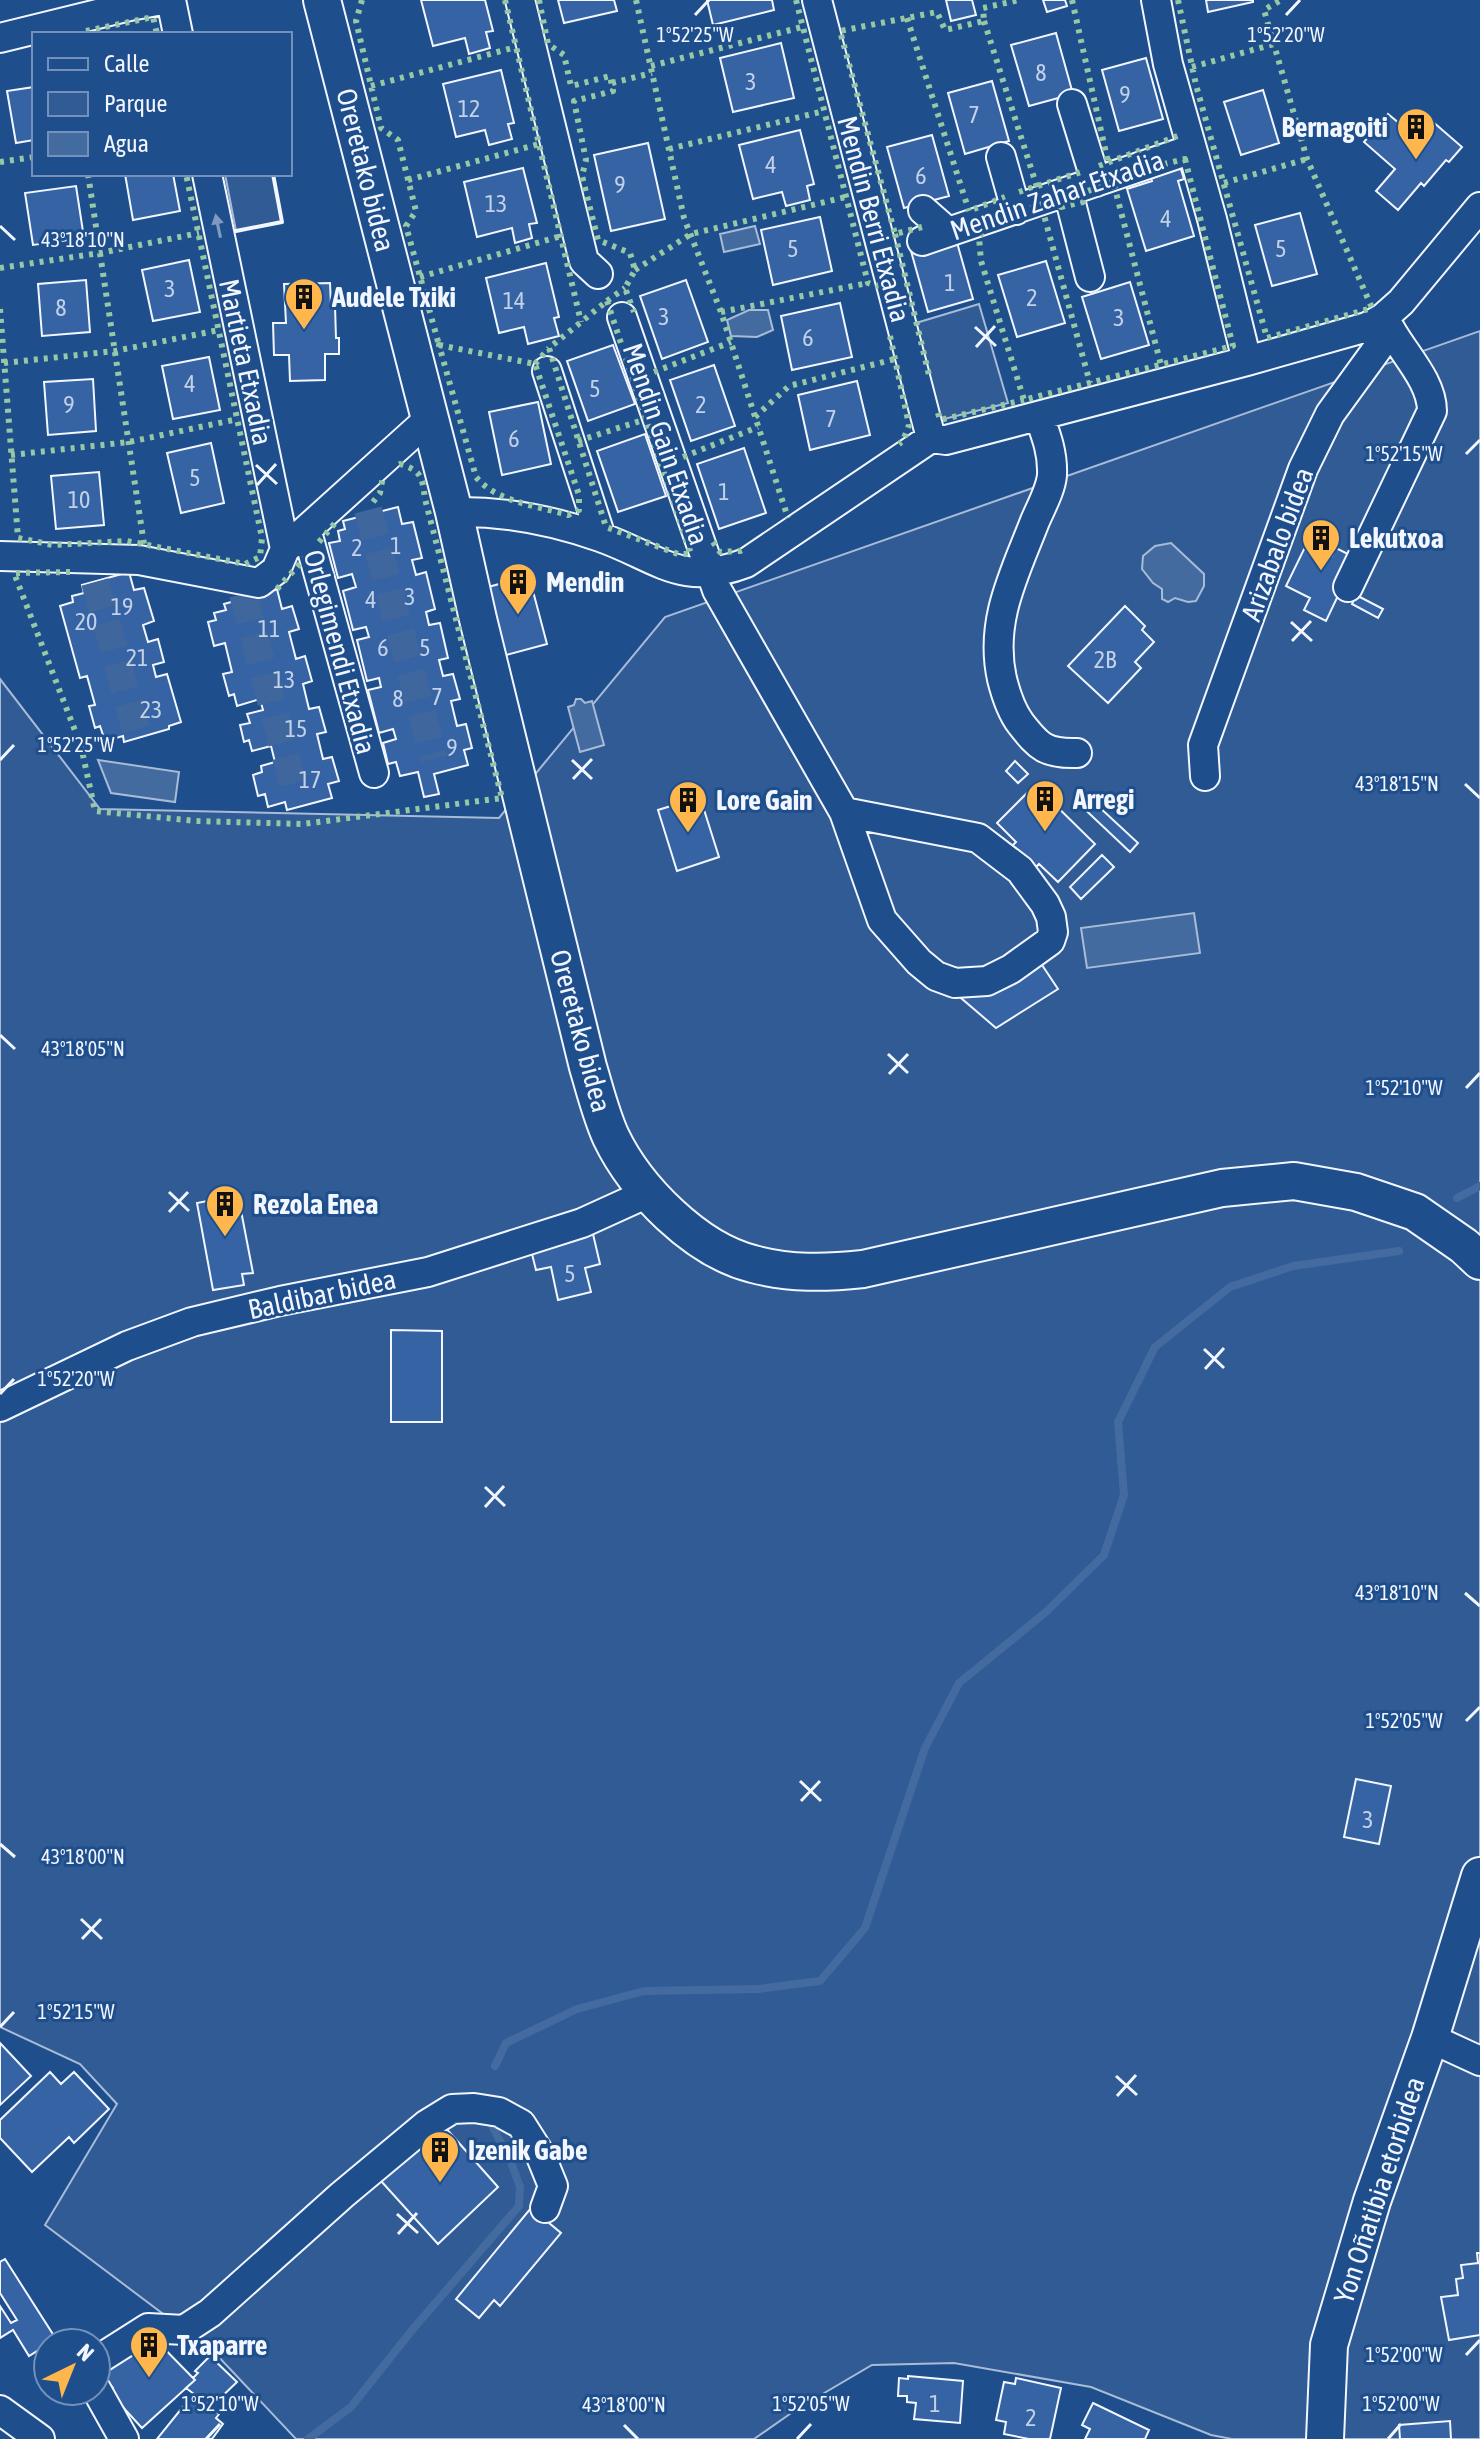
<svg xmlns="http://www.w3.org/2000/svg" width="1480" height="2439" font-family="'Asap Condensed',sans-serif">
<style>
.green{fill:#305b95;stroke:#a8bbd7;stroke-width:2}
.water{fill:#446ba0;stroke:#a8bbd7;stroke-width:2}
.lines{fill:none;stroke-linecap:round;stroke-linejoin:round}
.stream{stroke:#446ba0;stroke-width:8}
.building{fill:#3563a3;stroke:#f2f6ff;stroke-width:2}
.minor-tunnel{stroke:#3f679d;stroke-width:28;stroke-dasharray:28 14;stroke-linecap:butt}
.minor-casing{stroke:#f2f6ff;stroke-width:32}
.major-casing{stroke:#f2f6ff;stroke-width:40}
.minor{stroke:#1f4e8c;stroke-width:28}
.major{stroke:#1f4e8c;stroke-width:36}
.hedge{stroke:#97c8a6;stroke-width:6;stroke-dasharray:4 6;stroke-linecap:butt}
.wall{stroke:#f2f6ff;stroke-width:4}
.oneway{fill:#7e9ac0}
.ticks{fill:none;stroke:#f2f6ff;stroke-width:3}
.labels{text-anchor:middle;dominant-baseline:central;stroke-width:6;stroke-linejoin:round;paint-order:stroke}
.number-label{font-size:24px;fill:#c3d1e8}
.poi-label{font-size:28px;font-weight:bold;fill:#f2f6ff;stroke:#1f4e8c;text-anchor:start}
.street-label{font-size:28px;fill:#f2f6ff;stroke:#1f4e8c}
.ticks-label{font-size:20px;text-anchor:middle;fill:#f2f6ff;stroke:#1f4e8c;stroke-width:6;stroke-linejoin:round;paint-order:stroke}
</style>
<rect width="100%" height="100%" fill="#1f4e8c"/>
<path class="green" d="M225 174H273L282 222 236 231Z
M979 304 1008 403 940 420 916 323Z
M1480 331V2439H1232L1211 2435 1091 2387 954 2363 872 2365 797 2409 754 2439H296L215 2353 45 2225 117 2104 80 2064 0 2027V679L100 809 499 818 665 617Z"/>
<path class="water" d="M755 226 760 244 724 252 720 234Z
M749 310H768L773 330 757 337 731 336 727 320Z
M1171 543 1204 574V586L1196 601 1188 602 1175 598 1168 602 1162 599V589L1153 583 1142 569 1143 556 1155 546Z
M576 699H581L585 703 592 701 604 745 580 752 568 707 574 705Z
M98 760 179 772 175 802 111 793Z
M1194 913 1200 953 1087 968 1081 928Z"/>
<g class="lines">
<path class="stream" d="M1457 1198 1480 1186
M495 2066 506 2043 577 2009 644 1991 758 1989 820 1981 865 1928 925 1748 959 1683 1046 1612 1104 1555 1124 1495 1118 1422 1155 1347 1230 1287 1293 1266 1399 1251
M308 2439 351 2407 413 2329 519 2206 520 2187 511 2162 489 2120"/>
</g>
<path class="building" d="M421 0H485L493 31 486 32 490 48 469 54 465 38 433 46Z
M558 0H614L617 11 564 23Z
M707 0H772L774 10 713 25Z
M946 0H972L976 15 951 21Z
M1043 0H1065L1067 6 1047 12Z
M1206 0H1253V2L1208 12Z
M1056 33 1073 94 1029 106 1011 45Z
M781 43 794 98 733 112 720 58Z
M1146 58 1163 119 1119 131 1102 70Z
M501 70 514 123 508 124 512 139 489 145 485 130 456 137 443 84Z
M992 81 1009 141 965 154 948 93Z
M34 87V140L16 143 7 91Z
M1263 90 1279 143 1241 155 1224 102Z
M1388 114 1410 132 1425 115 1462 147 1449 162 1446 160 1424 186 1421 183 1398 210 1376 191 1395 169 1364 142Z
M800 130 814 184 807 186 810 200 786 206 782 192 753 199 739 145Z
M932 135 949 196 904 208 887 147Z
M648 143 665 219 611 231 594 155Z
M1178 160 1184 179 1178 181 1194 236 1146 251 1127 189 1152 181 1148 168Z
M523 168 537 223 529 224 532 238 515 243 512 228 477 237 464 182Z
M125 174H173L180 211 133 220Z
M76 186 84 238 33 245 25 193Z
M1300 213 1317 274 1272 286 1255 225Z
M820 217 832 271 773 285 761 230Z
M956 239 973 299 928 312 911 251Z
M189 260 200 312 153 321 142 270Z
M1046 261 1065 323 1017 337 998 275Z
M546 263 559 317 554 318 559 336 528 344 524 327 499 333 486 278Z
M86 280 90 332 42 336 38 284Z
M686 280 708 342 662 359 640 296Z
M1130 282 1149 345 1101 359 1082 297Z
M330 283 331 306H335L336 338H339V354H325V380L290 381 289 355H274L273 323H286L284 284Z
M840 303 852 357 792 370 781 316Z
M613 345 635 404 588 421 567 361Z
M209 357 220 410 173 419 162 366Z
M714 365 735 426 691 441 670 380Z
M93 379 96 431 48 435 44 382Z
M857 381 870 435 810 450 798 395Z
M538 402 551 464 502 475 489 412Z
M645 434 666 496 618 512 597 451Z
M211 443 224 503 181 513 167 453Z
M744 448 766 513 719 529 697 464Z
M99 472 104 525 56 529 51 476Z
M398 507 402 524 413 522 422 558 412 560 416 575 426 572 435 609 426 612 429 625 440 623 448 658 439 660 443 676 453 674 460 699 451 701 457 726 466 724 472 748 464 750 468 765 434 774 439 794 424 797 418 772 400 776 396 762 388 764 383 743 396 739 393 729 379 733 368 690 381 687 379 678 367 681 357 640 369 637 366 627 353 630 343 591 356 587 352 574 338 578 329 543 340 541 338 531 345 529 343 521Z
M1307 543 1332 556 1336 548 1356 558 1326 621 1304 610 1310 598 1286 586Z
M129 572 134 590 144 588 154 621 143 625 148 642 158 639 164 662 153 665 156 677 167 674 181 722 169 726V729L124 742 123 736 105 741 100 726 95 728 89 706 95 705 87 676 80 678 60 606 73 602 72 596 84 593 82 585Z
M529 576 547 644 506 655 488 587Z
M277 589 282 609 292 606 299 629 289 632 296 659 305 656 312 681 303 684 309 709 319 707 326 732 317 734 323 759 332 757 339 781 328 784 332 798 287 810 285 802 268 807 265 794 258 796 253 775 262 772 261 766 275 762 271 746 252 751 249 740 244 742 240 725 250 723 247 714 263 710 260 699 237 706 234 694 229 696 223 674 232 672 225 643 214 646 208 622 216 620 214 613 226 610 224 604Z
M1356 595 1383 609 1378 618 1352 604Z
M1125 606 1145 626 1142 630 1154 642 1135 662 1141 668 1108 703 1068 666Z
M1015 761 1028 774 1018 783 1006 771Z
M1035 785 1095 844 1058 882 1039 864 1030 873 1007 851 1016 842 997 823Z
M1084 793 1138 843 1130 852 1076 801Z
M700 797 719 857 677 871 658 810Z
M1102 855 1114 867 1081 899 1070 887Z
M1040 962 1058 989 996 1028 954 992Z
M238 1195 253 1273 242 1274 244 1285 213 1290 197 1203Z
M593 1234 600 1264 585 1268 591 1292 558 1300 551 1267 536 1270 531 1250 545 1245Z
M391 1330 442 1331V1422H391Z
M1356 1779 1391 1786 1379 1844 1344 1837Z
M0 2043 31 2076 0 2105Z
M50 2072 61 2084 74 2072 109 2109 74 2143 69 2137 32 2172 0 2138V2120Z
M443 2125 498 2187 438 2244 381 2181Z
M531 2208 561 2233 500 2306 494 2300 479 2318 456 2299Z
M1477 2253H1480V2335L1449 2340 1441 2297 1458 2295 1456 2279 1463 2278 1461 2265 1478 2263Z
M5 2259 56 2339 29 2356 13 2330 0 2338V2306L11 2323 17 2320 0 2293V2262Z
M149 2333 195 2380 142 2428 109 2392 113 2388 102 2375Z
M210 2356 237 2382 211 2407 186 2388 195 2380 193 2378 198 2373 195 2371Z
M908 2376 963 2381 960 2423 914 2419 916 2403 907 2402V2396H898L899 2378 908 2379Z
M1016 2378 1061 2388 1050 2439H1029L1004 2434 1006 2422 996 2420 1004 2382 1015 2384Z
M190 2398 203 2409 207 2404 219 2414 216 2418 223 2424 212 2439H157Z
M1093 2403 1149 2430 1145 2439H1085L1090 2429 1082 2425Z
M1450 2421 1451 2439H1400L1399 2425Z"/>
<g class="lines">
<path class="minor-tunnel" d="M368 510 434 759
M95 582 136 729
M243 594 296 795"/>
<defs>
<path id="minor" d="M171 0 178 34
M520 0 584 261 598 274
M817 0 931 438
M1156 0 1168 64 1212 219 1247 361
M0 38 130 6 162 0
M1072 104 1096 182
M1001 157 1016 210
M207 174 285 549
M1068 192 1090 277
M923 210 948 232
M922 241 1192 149
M622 317 717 590 844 812 978 838 1020 870 1045 904 1051 917 1053 932 1050 941 1011 969 987 981 955 983 936 976 919 962 882 920 844 812
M547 371 601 537
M1039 416C1046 435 1053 453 1052 475 1051 489 1041 507 1035 521 1015 573 989 621 1002 679 1006 695 1011 711 1021 724 1039 747 1046 754 1077 753
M454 512C505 511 552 520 600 537 657 557 681 588 746 563L931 438 946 440 1247 361 1367 327 1383 318 1401 302 1480 207
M307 532 374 773
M0 556 139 560 259 583 276 570 285 549 430 418
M1348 587 1432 411C1432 382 1405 355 1391 330
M1205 776 1203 745 1303 469 1330 414 1391 330 1383 318
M0 1407 127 1346 192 1322 280 1301 428 1272 582 1223 648 1193
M1430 2038 1480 2061
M96 2361 148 2328 184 2330 210 2313 342 2195 426 2125 452 2109 474 2108 499 2112 521 2124 540 2154 553 2186 545 2208
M96 2389 124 2439
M0 2410 40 2439"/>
<path id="major" d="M322 0 454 512 478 619 588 1067C595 1090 601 1115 611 1137 636 1189 696 1250 753 1264 790 1274 826 1273 863 1269L1222 1188 1294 1181 1356 1192 1415 1212 1464 1246 1480 1261
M1325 2439 1329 2345 1372 2201 1430 2038 1480 1876"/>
</defs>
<use href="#minor" class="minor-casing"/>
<use href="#major" class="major-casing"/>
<use href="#minor" class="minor"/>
<use href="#major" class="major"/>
<path class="hedge" d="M362 0 356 21 381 128 398 140 416 211 406 226 439 345
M505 0 581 322
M539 0 548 44 564 55 571 86 610 76 613 91 574 101 586 160 582 176 598 240 630 253 635 270 625 288 634 312
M636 0 684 218 721 312 788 518
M796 0 868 283 879 286 880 290
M1072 0 1108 162
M1178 0 1196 85 1267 338 1372 308 1307 159 1264 10 1281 0
M907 18 969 211
M984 21 1037 187
M86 31 153 17 157 34
M651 66 802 27
M1192 67 1274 44
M612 83 652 73
M371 86 516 47
M669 149 824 111
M1185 159 1233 346 1024 400 981 261 979 237 990 222 1060 198 1061 207 1083 202 1080 194 1148 168Z
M0 162 34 157
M1099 166 1180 135
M88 174 144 544
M408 180 539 144
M1224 183 1307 159
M1114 185 1161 365
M1019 192 1084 171
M1042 208 1090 383
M974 209 1005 197
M922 227 895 234 840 31 937 12 945 30 984 21 983 8 1019 0
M895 234 929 375
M0 268 100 253 199 233
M635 270 691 234 846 197
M420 277 561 236
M607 301 691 554H678L606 527 549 348Z
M607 301 625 288
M0 309 18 538 53 545 127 541 245 564 260 557 262 538 186 174
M721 312 868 283
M890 336 909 425 903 441 899 444
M439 345 535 364 579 495V510L568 515C538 506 496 502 476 477Z
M4 363 115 351 219 330
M535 364 549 348
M654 372 731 342
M938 413 940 420 1024 400
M755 417 789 386 895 359
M578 441 646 419
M11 455 129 442 238 419
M683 457 758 427
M373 502 380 493 383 476
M319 542 335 523
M713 542 720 552 740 551 744 549
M70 572 14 573 81 746 95 811 196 821 303 824 502 798 425 499C422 477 422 471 400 464L395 467
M277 589 306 557"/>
<path class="wall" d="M236 231 282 222 273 174"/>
</g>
<defs><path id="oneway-solid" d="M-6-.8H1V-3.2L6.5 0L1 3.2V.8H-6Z" transform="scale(2)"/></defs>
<use class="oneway" href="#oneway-solid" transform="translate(218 226) rotate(-102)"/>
<path class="ticks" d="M695 15 709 0M1286 15 1300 0M0 226 15 240M975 327 996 346M976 347 995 326M1466 454 1480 440M256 465 277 484M257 485 276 464M1291 622 1312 641M1292 641 1311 621M0 760 14 745M572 760 592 779M573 779 592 759M1465 784 1480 798M0 1035 15 1049M888 1054 908 1073M889 1074 908 1054M1466 1088 1480 1073M169 1192 189 1211M169 1212 188 1192M1204 1349 1224 1368M1205 1369 1224 1348M0 1394 14 1379M485 1487 505 1506M485 1507 504 1486M1465 1593 1480 1606M1466 1721 1480 1707M800 1781 821 1801M801 1801 820 1781M0 1844 15 1857M81 1919 102 1939M82 1939 101 1919M0 2027 14 2012M1116 2076 1137 2095M1117 2096 1136 2075M397 2214 418 2233M398 2234 417 2213M1466 2355 1480 2340M624 2425 638 2439M206 2439 220 2424M797 2439 811 2424M1388 2439 1401 2424"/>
<defs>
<symbol id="building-pin" viewBox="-11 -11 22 30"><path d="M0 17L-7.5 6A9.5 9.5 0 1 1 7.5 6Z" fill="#ffb74d" stroke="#1f4e8c"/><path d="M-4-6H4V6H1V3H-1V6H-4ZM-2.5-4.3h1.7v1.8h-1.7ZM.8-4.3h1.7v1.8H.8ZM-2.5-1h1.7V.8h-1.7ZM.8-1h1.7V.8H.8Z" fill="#111"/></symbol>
</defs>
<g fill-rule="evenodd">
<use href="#building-pin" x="1394" y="105" width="44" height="60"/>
<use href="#building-pin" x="282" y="275" width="44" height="60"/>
<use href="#building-pin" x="1299" y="516" width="44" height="60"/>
<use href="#building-pin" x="496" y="560" width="44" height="60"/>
<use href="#building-pin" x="1023" y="777" width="44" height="60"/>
<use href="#building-pin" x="666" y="778" width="44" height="60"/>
<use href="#building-pin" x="203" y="1182" width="44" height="60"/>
<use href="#building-pin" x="418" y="2128" width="44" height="60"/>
<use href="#building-pin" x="127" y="2323" width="44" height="60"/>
</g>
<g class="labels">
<g class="number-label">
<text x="1041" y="72">8</text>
<text x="751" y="81">3</text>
<text x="1125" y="94">9</text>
<text x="469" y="108">12</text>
<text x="974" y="114">7</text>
<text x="771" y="164">4</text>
<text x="921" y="175">6</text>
<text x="620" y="184">9</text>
<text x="496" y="203">13</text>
<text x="1166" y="218">4</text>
<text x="793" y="248">5</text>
<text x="1281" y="248">5</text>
<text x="950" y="282">1</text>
<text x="170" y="288">3</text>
<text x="1032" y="297">2</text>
<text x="514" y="300">14</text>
<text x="61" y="307">8</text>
<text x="664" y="316">3</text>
<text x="1119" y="317">3</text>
<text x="808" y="337">6</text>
<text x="190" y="383">4</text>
<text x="595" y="388">5</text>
<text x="69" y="404">9</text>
<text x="701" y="404">2</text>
<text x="831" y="418">7</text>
<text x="514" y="438">6</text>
<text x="195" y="477">5</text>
<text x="724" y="491">1</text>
<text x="79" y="499">10</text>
<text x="396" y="545">1</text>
<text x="357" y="547">2</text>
<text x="410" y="596">3</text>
<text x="371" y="599">4</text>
<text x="122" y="606">19</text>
<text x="86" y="621">20</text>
<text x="269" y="628">11</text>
<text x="383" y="647">6</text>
<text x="425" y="647">5</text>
<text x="137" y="657">21</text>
<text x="1105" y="659">2B</text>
<text x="284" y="679">13</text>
<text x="437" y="696">7</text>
<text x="398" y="698">8</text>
<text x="151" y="709">23</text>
<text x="296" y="728">15</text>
<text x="452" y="747">9</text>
<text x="310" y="779">17</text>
<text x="570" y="1273">5</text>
<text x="1368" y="1819">3</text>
<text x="935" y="2403">1</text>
<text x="1031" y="2417">2</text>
</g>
<g class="poi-label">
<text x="1388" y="127" text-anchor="end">Bernagoiti</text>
<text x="332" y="297">Audele Txiki</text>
<text x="1349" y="538">Lekutxoa</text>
<text x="546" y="582">Mendin</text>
<text x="1073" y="799">Arregi</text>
<text x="716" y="800">Lore Gain</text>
<text x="253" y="1204">Rezola Enea</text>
<text x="468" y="2150">Izenik Gabe</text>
<text x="177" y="2345">Txaparre</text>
</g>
<g class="street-label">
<text transform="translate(366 170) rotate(76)">Oreretako bidea</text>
<text transform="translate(1057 195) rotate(-19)">Mendin Zahar Etxadia</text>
<text transform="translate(874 219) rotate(75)">Mendin Berri Etxadia</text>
<text transform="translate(246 362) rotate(78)">Martieta Etxadia</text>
<text transform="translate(666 444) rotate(71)">Mendin Gain Etxadia</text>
<text transform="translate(1277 544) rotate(-70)">Arizabalo bidea</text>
<text transform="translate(340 652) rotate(75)">Orlegimendi Etxadia</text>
<text transform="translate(581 1031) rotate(75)">Oreretako bidea</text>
<text transform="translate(322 1294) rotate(-12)">Baldibar bidea</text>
<text transform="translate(1379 2190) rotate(-72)">Yon Oñatibia etorbidea</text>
</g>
</g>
<g class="ticks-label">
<text x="695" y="42">1°52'25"W</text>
<text x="1286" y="42">1°52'20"W</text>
<text x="83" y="247">43°18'10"N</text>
<text x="1404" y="461">1°52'15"W</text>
<text x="76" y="752">1°52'25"W</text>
<text x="1397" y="791">43°18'15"N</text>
<text x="83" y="1056">43°18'05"N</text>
<text x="1404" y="1095">1°52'10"W</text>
<text x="76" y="1386">1°52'20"W</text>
<text x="1397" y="1600">43°18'10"N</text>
<text x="1404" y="1728">1°52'05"W</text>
<text x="83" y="1864">43°18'00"N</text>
<text x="76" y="2019">1°52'15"W</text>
<text x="1404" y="2362">1°52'00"W</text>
<text x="220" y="2411">1°52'10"W</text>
<text x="811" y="2411">1°52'05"W</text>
<text x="1401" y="2411">1°52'00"W</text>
<text x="624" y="2412">43°18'00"N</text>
</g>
<rect x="32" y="32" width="260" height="144" fill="#1f4e8c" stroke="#7391ba" stroke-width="2"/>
<rect x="48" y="58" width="40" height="12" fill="#1f4e8c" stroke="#7391ba" stroke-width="2"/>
<text x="104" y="72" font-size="24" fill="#f2f6ff">Calle</text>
<rect x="48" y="92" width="40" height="24" fill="#305b95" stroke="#7391ba" stroke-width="2"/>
<text x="104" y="112" font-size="24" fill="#f2f6ff">Parque</text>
<rect x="48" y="132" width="40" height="24" fill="#446ba0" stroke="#7391ba" stroke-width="2"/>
<text x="104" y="152" font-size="24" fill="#f2f6ff">Agua</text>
<g transform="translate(72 2367) rotate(43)"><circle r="38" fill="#1f4e8c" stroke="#7391ba" stroke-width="2"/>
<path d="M0-6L14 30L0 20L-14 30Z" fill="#ffb74d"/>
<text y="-12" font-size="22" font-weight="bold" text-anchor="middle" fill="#f2f6ff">N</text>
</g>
</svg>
